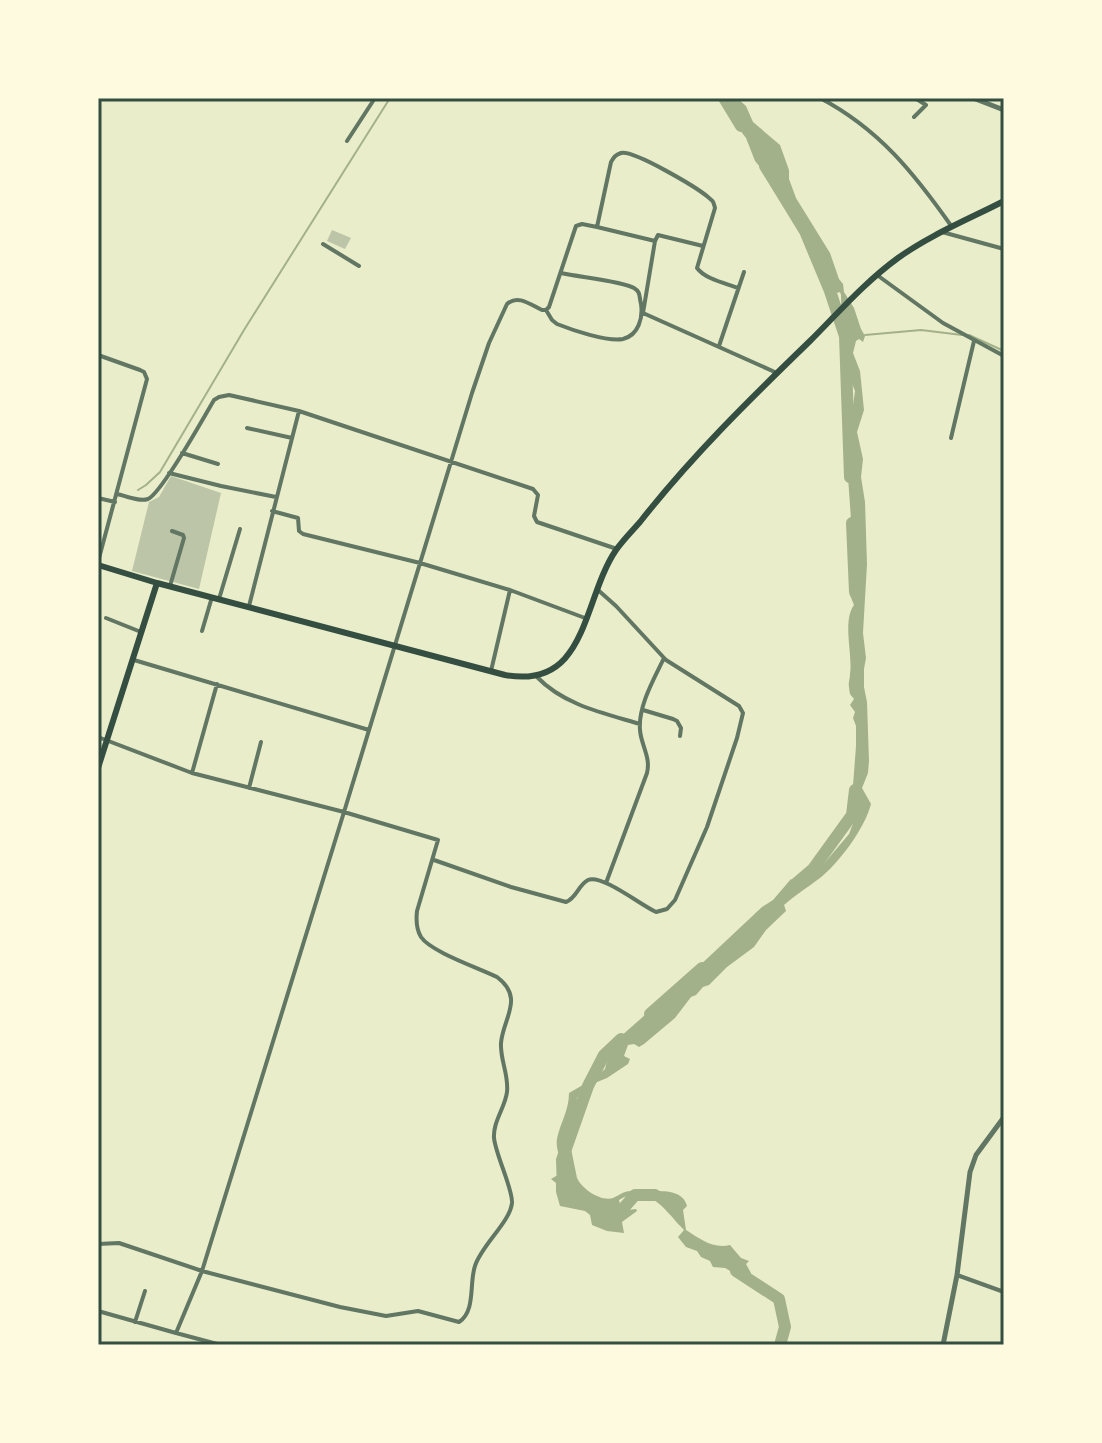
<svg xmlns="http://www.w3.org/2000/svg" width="1102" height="1443" font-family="'DejaVu Sans',sans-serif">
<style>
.water{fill:#a3b18a}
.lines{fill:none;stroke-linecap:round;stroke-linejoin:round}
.stream{stroke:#a3b18a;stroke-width:2}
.river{stroke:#a3b18a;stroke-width:12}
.building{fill:#bcc5a7}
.minor{stroke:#617663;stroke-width:4}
.tertiary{stroke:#617663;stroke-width:5}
.primary{stroke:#344e41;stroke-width:6}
.neatline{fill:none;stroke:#344e41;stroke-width:3}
</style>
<rect width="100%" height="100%" fill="#e9edc9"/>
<path class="water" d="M726 98H737L746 106 753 122 780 145 789 170V179L796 198 830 253 839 279 843 284 844 292 854 308 861 329 865 336 863 342 859 339 856 341 853 353 860 371 864 410 857 432 863 459 861 477 865 502 867 564 863 633 866 658 864 669V687L867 702 869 761 868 773 862 788 871 804C865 828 839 863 820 878 807 888 795 895 784 905L786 911 766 930 754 947 727 967 709 985 703 987 696 995 691 997 675 1018 644 1044 639 1047 634 1044 628 1045 624 1056 630 1059 628 1064 607 1078 585 1087 577 1098 576 1113 568 1134 577 1178C582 1189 601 1202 613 1198 620 1195 623 1191 631 1191 637 1190 644 1191 650 1191 664 1191 683 1190 687 1206L683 1210 686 1230C700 1239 713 1249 730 1245L741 1258 749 1261 746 1264 751 1273 749 1276 750 1285 746 1279V1284L732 1272 725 1268 713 1267 710 1261 701 1257 697 1251 686 1247 678 1237 684 1230C665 1211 649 1182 619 1200L621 1208 628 1210 636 1209 637 1211 622 1222 624 1233 607 1231 592 1225 590 1215 585 1211 560 1206 556 1192V1183L551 1179 563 1172C563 1160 555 1151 557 1139 560 1123 569 1111 569 1093L595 1078 605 1069 611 1045 654 1007 669 1003 688 982 696 969 762 907 773 900 791 879 793 881 816 873 849 834 856 816V810L852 799 856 746V726L853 718 855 712 850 705 854 699C849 693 850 695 849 687 848 683 850 679 850 674 853 655 842 621 854 605L850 595 856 572V545L852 534 848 477 854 440 852 413 855 391 849 376 850 356 847 344 842 335 841 295 840 292 837 293 827 280 810 238 803 231 797 214 787 195 777 182 766 174 755 161 746 138 730 117 736 111Z"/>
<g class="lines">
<path class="stream" d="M865 335 921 330 962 335
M969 335 1004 351
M138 490 146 485 160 472 244 330 390 98"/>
<path class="river" d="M724 98 741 126
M765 166 805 231 830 291 845 336 850 477
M852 523 855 592
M793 886 813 869 852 815 855 790
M650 1014 702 968
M563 1189 562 1160 588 1086 604 1055 621 1039
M613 1218 614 1219 635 1195H655
M736 1271 779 1299 785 1327 780 1345"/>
</g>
<path class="building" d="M332 230 351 238 345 249 327 241Z
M171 476 221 493 199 589 132 571 149 502 159 497Z"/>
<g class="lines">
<path class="minor" d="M820 98C879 129 914 173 952 227
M914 117 926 105 915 98
M347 141 375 98
M597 227 655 241 643 313 777 373
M942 232 1004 249
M655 241 658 235 703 246
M323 244 359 266
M877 275 943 323 1004 356
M546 310 552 320 557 324C572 330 607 342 623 339 639 335 643 317 641 304 639 297 641 292 634 288 622 281 578 277 561 273
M719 346 744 272
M98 355 140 370 144 372 147 379 98 562
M247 428 292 438
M951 438 974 341
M182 453 218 464
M169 473 221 486 276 497
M117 494C126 496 139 502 148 499 162 493 204 417 214 400L219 397 229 395 299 411 533 489 538 495 534 516 537 522 617 549
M98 498 115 502
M272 511 298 518 299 531 303 534 420 563 510 590 585 618
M170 586 184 538 183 535 172 531
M219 599 240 529
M249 606 299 411
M106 618 141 632
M202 631 212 597
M134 660 369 730
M491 671 510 590
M537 677C564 705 603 713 640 724
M643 710 673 719 677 721 681 728 680 736
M98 737 192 773 344 812 472 393 489 343 507 304C518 294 531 305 542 310H546L549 307 576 226 582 224 597 227 611 162C614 157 615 155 621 153 634 150 696 187 708 197 714 202 713 201 715 208L697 268C705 279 725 283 738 288
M192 773 217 684
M249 788 261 742
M434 860 511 887 566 902C577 898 578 885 588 880 602 874 642 906 656 912L667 909 675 900 707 827 737 738 743 713 739 706 666 660 616 606 598 590
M606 883 647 773C651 757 641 745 640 730 638 706 654 679 664 658
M98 1244 119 1243 202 1271 344 812 438 840 417 911C416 920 416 929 421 937 431 952 479 968 497 977 525 998 503 1018 501 1043 500 1060 509 1075 507 1092 505 1108 493 1121 494 1138 496 1156 513 1189 512 1203 510 1222 481 1246 475 1266 469 1283 476 1311 459 1322L418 1311 386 1316 340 1307 202 1271 176 1333 98 1311
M957 1275 1004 1292
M135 1322 145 1291
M176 1333 221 1345"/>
<path class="tertiary" d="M973 98 1004 110
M943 1345 957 1275 970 1172 976 1155 1004 1117"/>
<path class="primary" d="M98 565 157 583 505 675C588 690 582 600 616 550 623 540 632 531 640 522 691 457 750 399 810 341 838 313 865 282 898 258 930 235 969 219 1004 201
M98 768 157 583"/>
</g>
<rect width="1102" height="1443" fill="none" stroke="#fefae0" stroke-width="200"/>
<rect x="100" y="100" width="902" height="1243" class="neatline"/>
</svg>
